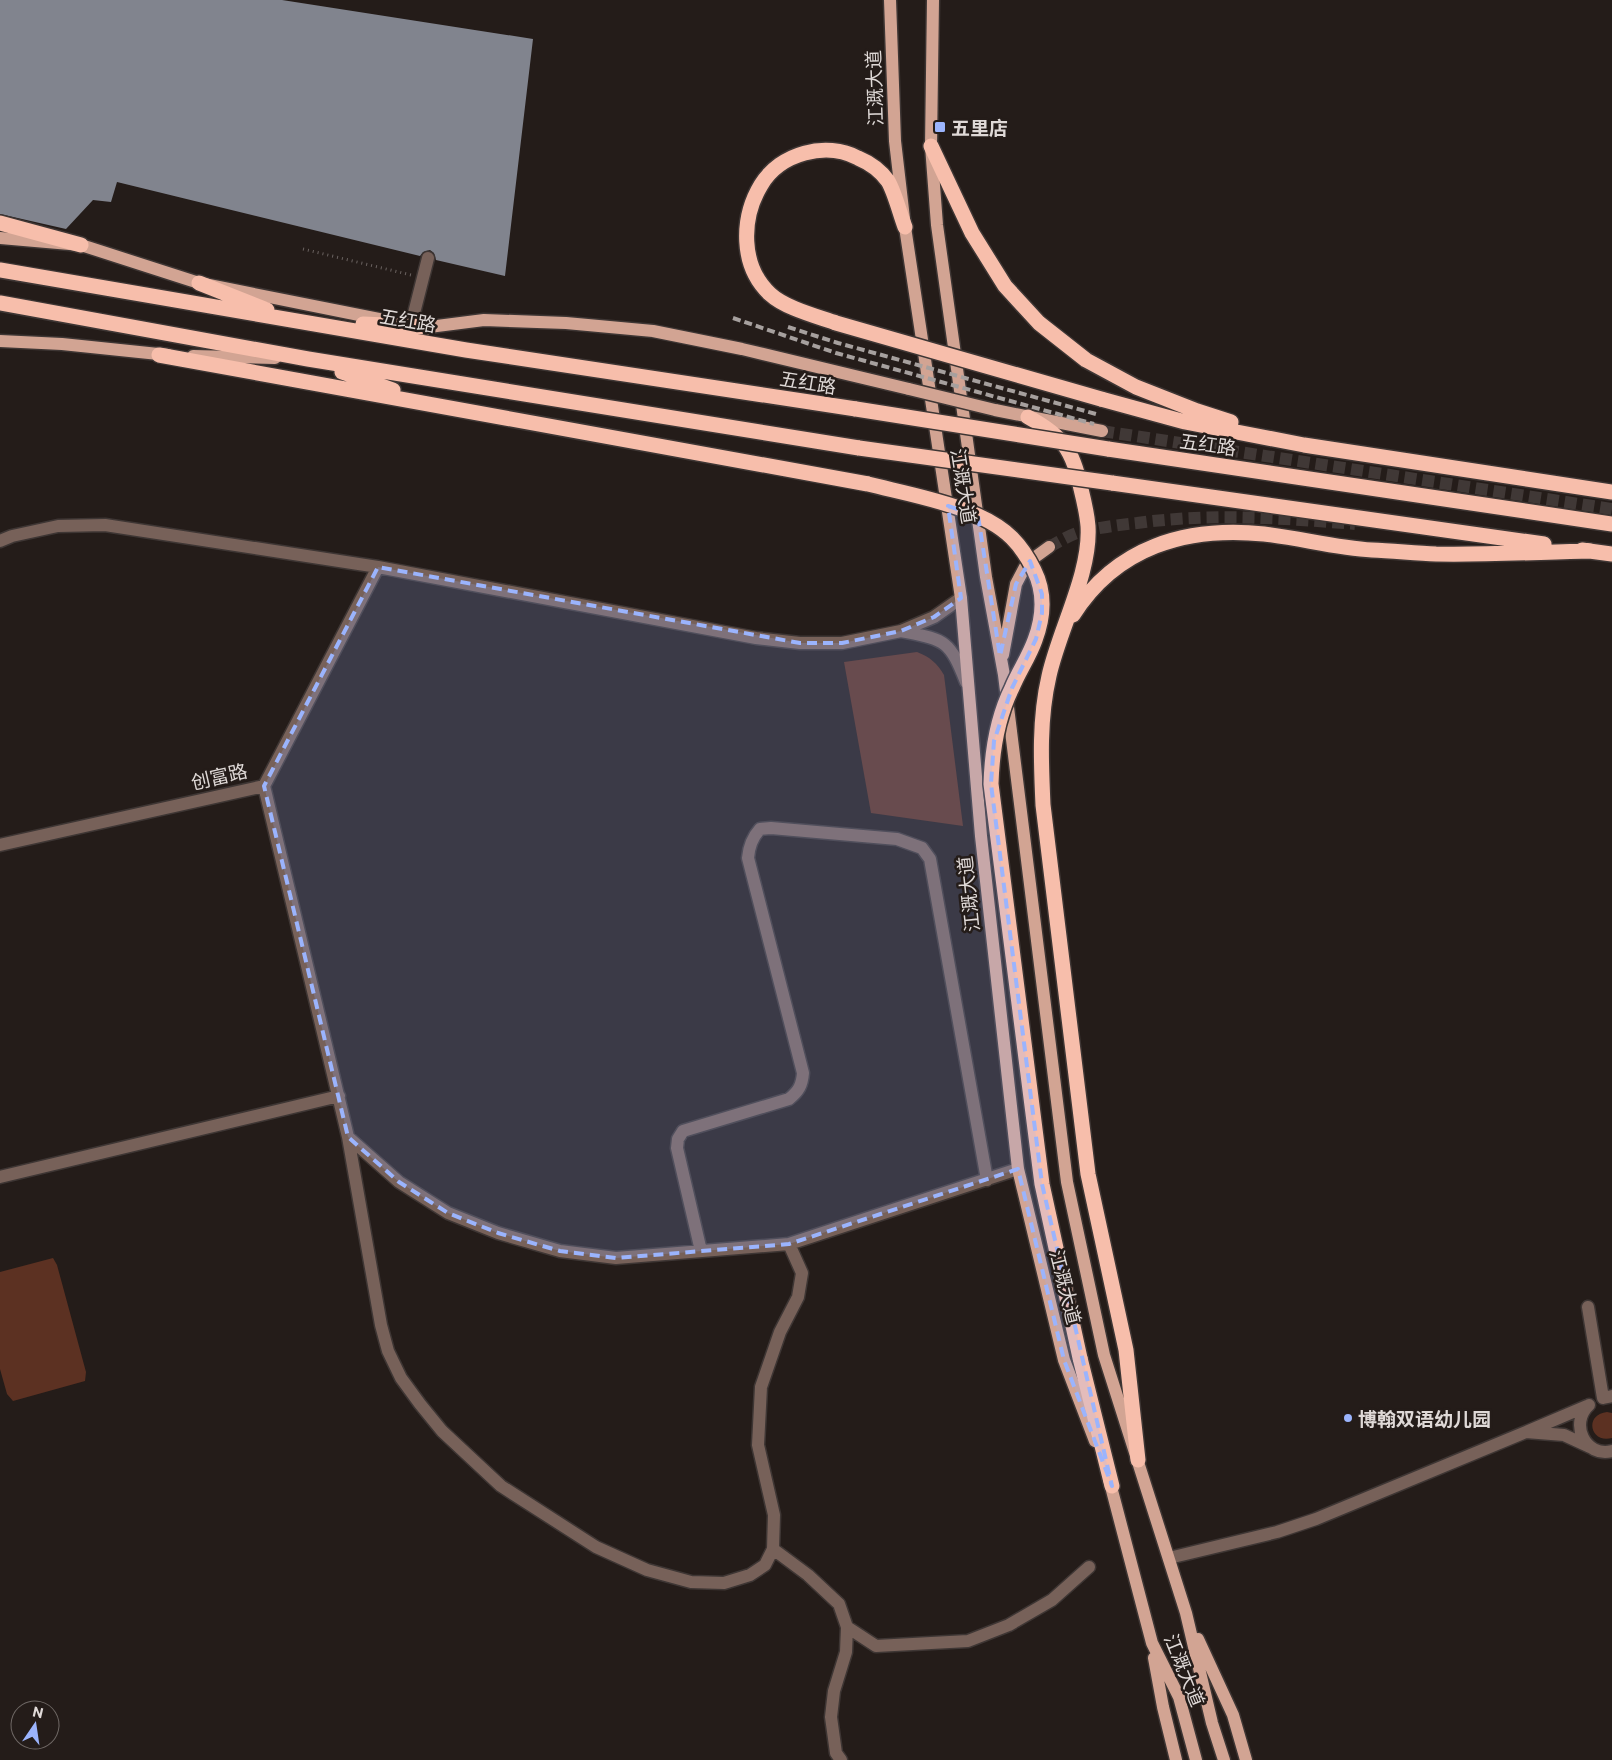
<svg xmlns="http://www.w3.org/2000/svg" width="1612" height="1760" font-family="Commissioner,'Noto Sans SC',sans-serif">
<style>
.green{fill:#5c3122}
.building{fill:#81848e}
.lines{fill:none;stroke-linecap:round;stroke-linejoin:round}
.major-tunnel{stroke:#403836;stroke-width:12;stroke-dasharray:12 6;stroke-linecap:butt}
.minor-casing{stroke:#3e3634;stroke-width:15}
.major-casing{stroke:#3e3634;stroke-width:15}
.highway-casing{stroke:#3e3634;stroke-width:18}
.path{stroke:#6b6361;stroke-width:3;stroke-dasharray:1 4;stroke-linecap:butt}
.minor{stroke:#776159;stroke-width:12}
.major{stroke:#d2a493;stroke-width:12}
.highway{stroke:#f7beab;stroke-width:15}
.rail{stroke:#a6a09e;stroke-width:4;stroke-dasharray:8 4;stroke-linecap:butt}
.major-bridge-casing{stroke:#3e3634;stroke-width:15;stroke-linecap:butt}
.highway-bridge-casing{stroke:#3e3634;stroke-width:18;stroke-linecap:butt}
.major-bridge{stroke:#d2a493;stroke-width:12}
.highway-bridge{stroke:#f7beab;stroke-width:15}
.marked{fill:#9bb4fd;fill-opacity:0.2;stroke:#9bb4fd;stroke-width:4;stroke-dasharray:10 6;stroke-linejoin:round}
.poi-dot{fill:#9bb4fd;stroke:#241c19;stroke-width:2}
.labels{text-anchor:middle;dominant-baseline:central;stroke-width:5;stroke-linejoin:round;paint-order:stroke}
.street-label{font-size:19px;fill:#dfd9d7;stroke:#241c19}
.poi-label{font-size:19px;font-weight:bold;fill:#dfd9d7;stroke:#241c19;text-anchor:start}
</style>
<rect width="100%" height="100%" fill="#241c19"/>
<path class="green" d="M917 652C930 657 937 663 944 675L963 826 871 813 844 662Z
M53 1258 57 1265 86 1372 85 1381 13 1401 7 1394 0 1369V1272Z
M1607 1412 1612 1413V1438C1591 1444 1583 1415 1607 1412Z"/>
<path class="building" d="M0 0H282L533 39 505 276 436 260 434 253 430 250 423 252 420 256 117 182 111 202 93 200 66 229 0 214Z"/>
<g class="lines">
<path class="major-tunnel" d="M1102 431 1612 509
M1049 547C1058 542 1068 536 1077 533 1096 528 1117 525 1137 523 1210 513 1282 518 1355 524"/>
<defs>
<path id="minor" d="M411 325 428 258
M0 541 12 536 58 526 105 525 378 567 756 638 800 643H842L901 631
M961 598 934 617 901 631C945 640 949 639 966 682
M264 786 348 1137 381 1325 388 1351 401 1378 420 1404 442 1431 501 1486 596 1547 647 1570 691 1582 724 1583 750 1575 765 1565 773 1549 774 1515 758 1445 761 1387 780 1332 798 1297 802 1273 789 1244
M0 845 264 786 378 567
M348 1137 399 1182 448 1213 498 1233 560 1251 616 1258 789 1244 1018 1169
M0 1177 339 1096
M701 1251 677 1148 678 1139 683 1131 789 1099C799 1091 802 1085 803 1073L748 858C749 846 752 838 760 829L771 828 897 839 922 848 930 859 987 1180
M1588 1307 1603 1398 1612 1396
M1589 1405C1569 1423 1585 1458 1612 1451
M1587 1406 1526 1432 1564 1435 1590 1447
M773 1549 808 1575 839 1604 847 1627 846 1652 834 1691 831 1717 836 1753 841 1760
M1169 1558 1277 1532 1316 1519 1526 1432
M847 1627 876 1646 968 1641 1009 1625 1052 1600 1089 1567"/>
<path id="major" d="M890 0 895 141 905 227 961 598 981 836 1018 1169 1064 1360 1095 1441
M933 0 931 146 937 225 986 577 1004 675 1067 1182 1104 1355 1186 1613 1212 1723 1224 1760
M0 238 81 245 199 283 384 320
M419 326 429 327 484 320 566 323 653 331 742 349 909 389
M0 341 62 344 168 355
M193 356 275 358
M995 410 1102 431
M1003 655 1016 584 1027 563 1049 547
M1109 1479 1152 1643 1179 1697 1196 1760
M1198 1639 1233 1715 1246 1760
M1154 1658 1163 1707 1176 1760"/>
<path id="highway" d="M931 146 972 233 1005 286 1039 323 1086 360 1136 387 1197 411 1231 422
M0 223 81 245
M0 270 466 350 856 409
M199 283 267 310
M0 303 308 359 859 448
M836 323C816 316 785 308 770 294 740 266 741 218 761 185 780 153 826 141 858 158 870 163 880 170 888 181 895 193 900 214 905 227
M363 324 429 327
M159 355 868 484
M342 372 393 390
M1101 399 1185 422 1304 445 1612 492
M1028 417C1063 436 1073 450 1081 489 1084 501 1087 514 1088 526 1091 573 1059 630 1049 676 1039 719 1041 762 1043 805L1088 1174 1126 1350 1138 1460
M1108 449 1612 524
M1112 483 1544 544
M1582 550 1612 554
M1073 615C1116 547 1186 526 1264 534 1300 538 1336 548 1372 550 1393 551 1415 553 1436 554 1488 555 1540 552 1591 551
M1080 1358 1112 1486"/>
</defs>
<use href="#minor" class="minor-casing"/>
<use href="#major" class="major-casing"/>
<use href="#highway" class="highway-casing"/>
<path class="path" d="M303 249 411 275"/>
<use href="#minor" class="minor"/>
<use href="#major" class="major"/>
<use href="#highway" class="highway"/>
<path class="rail" d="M733 318 836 353 1094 424
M788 327 838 343 1096 414"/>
<defs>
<path id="major-bridge" d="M909 389 995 410"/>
<path id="highway-bridge" d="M836 323 1101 399
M856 409 1108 449
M859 448 1112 483
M868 484C911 495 980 506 1012 538 1022 548 1028 558 1034 570 1045 592 1044 616 1035 640 1029 657 1019 671 1012 688 997 718 992 750 991 784L1042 1184 1080 1358"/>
</defs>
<use href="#major-bridge" class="major-bridge-casing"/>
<use href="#highway-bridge" class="highway-bridge-casing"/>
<use href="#major-bridge" class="major-bridge"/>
<use href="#highway-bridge" class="highway-bridge"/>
</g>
<path class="marked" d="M948 506 978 516 1000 656 1016 584 1030 561 1042 594V613L1036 639 1012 688 994 741 991 784 1042 1184 1112 1486 1064 1360 1018 1169 789 1244 616 1258 560 1251 498 1233 448 1213 399 1182 348 1137 264 786 378 567 800 643H842L901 631 934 617 961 598Z"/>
<g class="poi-dot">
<rect x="934" y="121" width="12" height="12" rx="2.5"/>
<circle cx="1348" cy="1418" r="5"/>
</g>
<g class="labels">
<g class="street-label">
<text transform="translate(874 88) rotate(-92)">江溉大道</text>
<text transform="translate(408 320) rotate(10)">五红路</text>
<text transform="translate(808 382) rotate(9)">五红路</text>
<text transform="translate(1208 444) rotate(8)">五红路</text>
<text transform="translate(964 486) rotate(81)">江溉大道</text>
<text transform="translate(219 776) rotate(-13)">创富路</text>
<text transform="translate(968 894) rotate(-96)">江溉大道</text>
<text transform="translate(1066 1287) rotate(76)">江溉大道</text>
<text transform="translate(1185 1670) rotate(68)">江溉大道</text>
</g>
<g class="poi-label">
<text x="951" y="127">五里店</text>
<text x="1358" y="1418">博翰双语幼儿园</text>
</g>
</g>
<g transform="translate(35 1725) rotate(13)"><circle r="24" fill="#241c19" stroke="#6f6865"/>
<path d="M0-4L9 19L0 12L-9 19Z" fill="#9bb4fd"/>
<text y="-8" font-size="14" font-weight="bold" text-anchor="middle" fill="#dfd9d7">N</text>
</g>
</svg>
